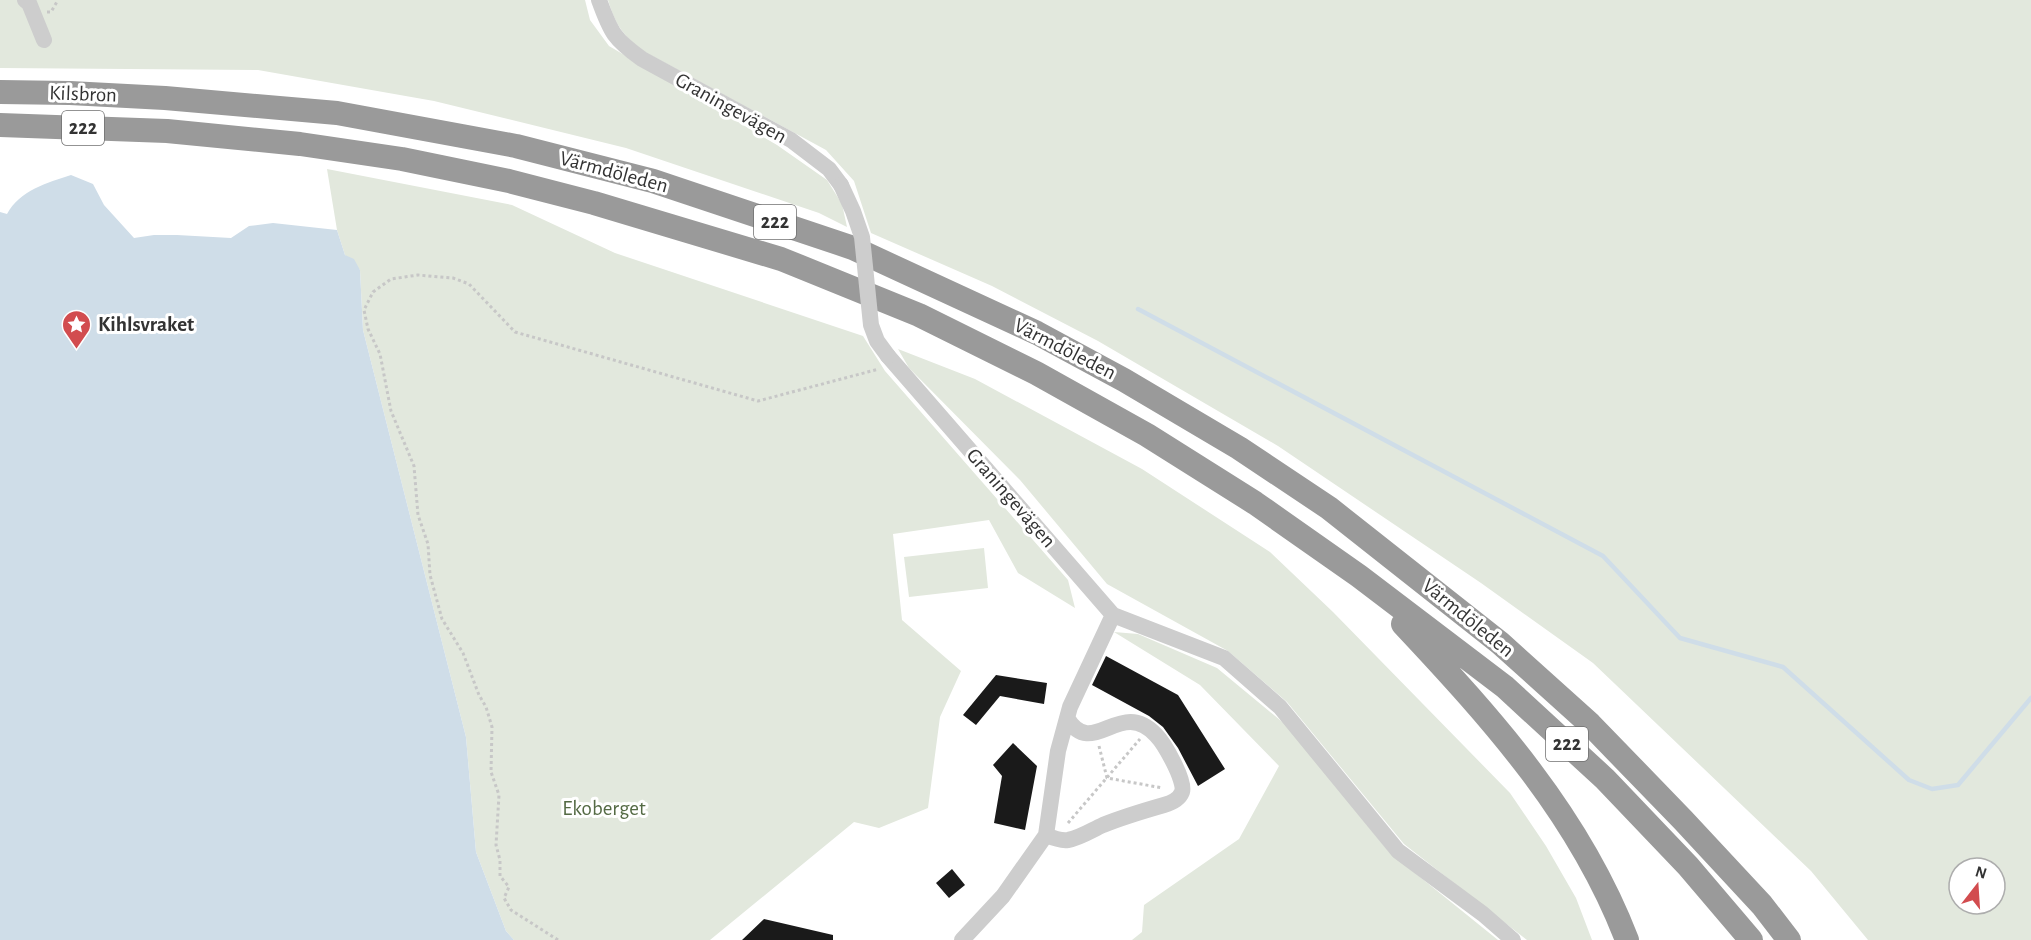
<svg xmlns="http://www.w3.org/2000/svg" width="2031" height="940" font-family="'Alegreya Sans',sans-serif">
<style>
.green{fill:#e2e8dd;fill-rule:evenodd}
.water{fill:#cfdde8}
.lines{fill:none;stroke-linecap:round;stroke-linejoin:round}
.stream{stroke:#cfdde8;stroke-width:4.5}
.building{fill:#1a1a1a}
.path{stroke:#c7c7c7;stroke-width:3;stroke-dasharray:3 3;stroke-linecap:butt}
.minor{stroke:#cdcdcd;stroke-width:16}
.highway{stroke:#9a9a9a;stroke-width:24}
.minor-bridge{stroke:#cdcdcd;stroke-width:16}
.labels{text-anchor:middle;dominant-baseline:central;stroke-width:6;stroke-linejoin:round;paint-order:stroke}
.shield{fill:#fff;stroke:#707070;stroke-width:1.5}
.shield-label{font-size:20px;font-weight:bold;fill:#333}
.street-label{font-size:21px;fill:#333;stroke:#fff}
.poi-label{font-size:21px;font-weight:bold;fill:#333;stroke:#fff;text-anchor:start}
.park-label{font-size:21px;fill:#546a44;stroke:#fff}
</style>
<rect width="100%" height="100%" fill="#fff"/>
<path class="green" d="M0 0H585L590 20 609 46 777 145 827 180 842 204 847 227 819 213 626 148 434 101 258 70 0 68Z
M608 0H2031V940H1868L1811 871 1593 663 1481 583 1278 446 1098 341 992 286 871 233 854 181 826 150 645 52C623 36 616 26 608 0ZM1959 868H1995V904H1959Z
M327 169 512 205 615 253 863 336 885 371 1068 580 1075 608 1018 573 989 520 893 534 902 620 961 671 940 717 928 808 879 828 854 822 710 940H514L506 931 476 852 466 737 363 330 360 270 345 255 337 230Z
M898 349 975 379 1142 469 1270 552 1333 612 1510 793 1546 846 1576 898 1592 940H1527L1404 844 1287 702 1228 651 1107 584 1020 480 909 368Z
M984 548 988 588 909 597 904 557Z
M1114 632 1138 634 1217 668 1286 725 1389 852 1498 940H1132L1142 932 1144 905 1239 839 1279 766 1200 685Z"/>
<path class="water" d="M71 175 93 184 104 205 134 238 154 235H177L231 238 249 226 273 223 337 230 345 255 354 259 360 270 363 330 466 737 476 852 506 931 514 940H0V212L7 214C20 190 47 183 71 175Z"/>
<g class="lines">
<path class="stream" d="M1138 309 1603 556 1680 638 1783 667 1909 780 1932 789 1958 785 2031 698"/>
</g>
<path class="building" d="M1106 656 1178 695 1225 769 1198 786 1178 748 1163 727 1149 716 1092 685Z
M996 675 1047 683 1044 704 1000 696 976 725 963 715Z
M1013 743 1037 766 1025 830 994 823 1002 776 993 765Z
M952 869 965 885 949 898 936 883Z
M764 919 833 935V940H742Z"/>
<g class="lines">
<path class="path" d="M47 12H51L58 0
M1099 746 1107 778 1163 788
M1068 823 1140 739
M558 940 511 910 504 898 509 887 500 876V860L496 845 499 795 491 772 492 727 486 707 479 695 463 653 442 619 430 575 428 544 418 515 414 466 391 411 380 354 368 329 364 310 373 292 391 279 418 275 453 278 469 284 515 332 758 401 879 369"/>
<path class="minor" d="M25 0 29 3 44 40
M599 0C611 33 614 39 642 59L791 140 829 169 841 185
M888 356 1113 615 1224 658 1280 707 1398 851 1483 914 1513 940
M1046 835C1053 838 1061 841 1068 840 1080 838 1092 830 1103 825 1123 817 1143 811 1164 805 1171 803 1179 800 1182 792 1186 781 1164 743 1156 735 1120 696 1093 761 1067 718
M962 940 1003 896 1046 835 1058 751 1070 707 1113 615"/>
<path class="highway" d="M0 92 70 93 165 98 337 113 516 146 653 181 853 248 1037 333 1124 380 1239 448 1329 508 1500 643 1590 724 1683 820 1762 905 1789 940
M0 125 167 131 300 144 402 159 509 181 594 203 781 259 919 315 1036 373 1147 435 1255 503 1359 576 1505 687 1605 779 1688 866 1751 940
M1403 624C1493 720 1579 815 1627 940"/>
<path class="minor-bridge" d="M841 185 853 211 862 237 871 325 877 341 888 356"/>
</g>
<defs>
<symbol id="sight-pin" viewBox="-11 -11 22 30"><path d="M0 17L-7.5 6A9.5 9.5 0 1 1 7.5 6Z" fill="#d24c4f" stroke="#fff"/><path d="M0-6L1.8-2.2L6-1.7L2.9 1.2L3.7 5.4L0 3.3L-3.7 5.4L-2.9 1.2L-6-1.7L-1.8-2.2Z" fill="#fff"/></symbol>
</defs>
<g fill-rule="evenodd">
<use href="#sight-pin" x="60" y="308" width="33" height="45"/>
</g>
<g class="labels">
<g class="shield">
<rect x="62" y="111" width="42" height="34" rx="4.5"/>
<rect x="754" y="205" width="42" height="34" rx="4.5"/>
<rect x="1546" y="727" width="42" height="34" rx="4.5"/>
</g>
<g class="shield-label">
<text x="83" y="128">222</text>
<text x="775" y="222">222</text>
<text x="1567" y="744">222</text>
</g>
<g class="street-label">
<text transform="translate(83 94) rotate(2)">Kilsbron</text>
<text transform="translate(731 108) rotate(29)">Graningevägen</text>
<text transform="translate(614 172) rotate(15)">Värmdöleden</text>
<text transform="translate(1065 349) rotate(27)">Värmdöleden</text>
<text transform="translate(1011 498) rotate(49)">Graningevägen</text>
<text transform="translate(1468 618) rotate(39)">Värmdöleden</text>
</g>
<g class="poi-label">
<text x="98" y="324">Kihlsvraket</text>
</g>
<g class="park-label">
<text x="604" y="808">Ekoberget</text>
</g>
</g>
<g transform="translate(1977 886) rotate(17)"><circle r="28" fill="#ffffff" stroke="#adadad" stroke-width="1.5"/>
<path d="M0-4.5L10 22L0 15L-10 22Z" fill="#d24c4f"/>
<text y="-9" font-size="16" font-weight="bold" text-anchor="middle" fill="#333333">N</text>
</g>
</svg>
